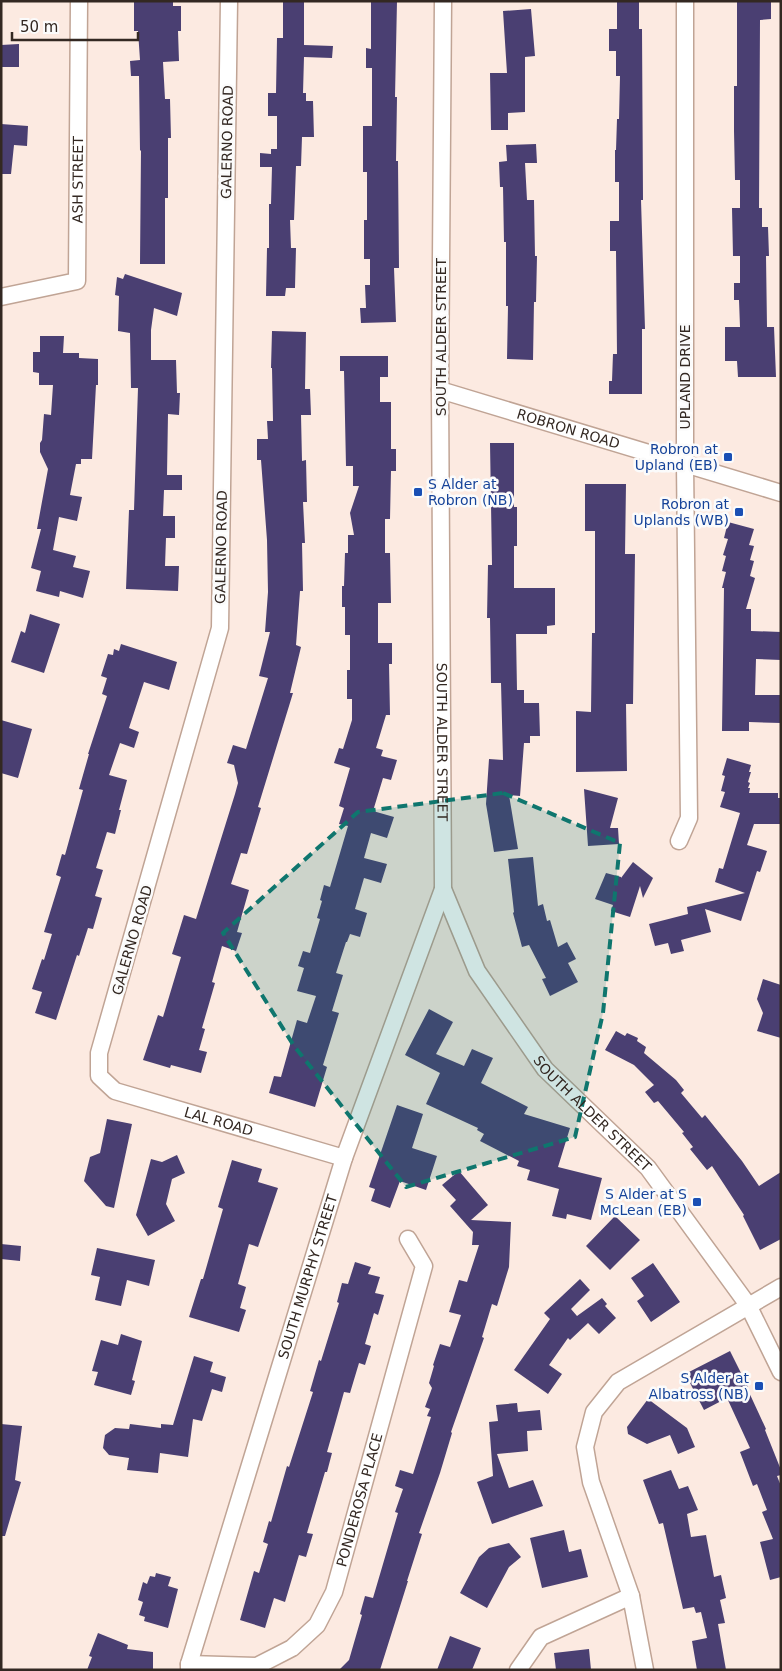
<svg xmlns="http://www.w3.org/2000/svg" width="782" height="1671" font-family="'DejaVu Sans',sans-serif">
<style>
.building{fill:#4a3f72}
.lines{fill:none;stroke-linecap:round;stroke-linejoin:round}
.minor-casing{stroke:#c0a495;stroke-width:19}
.minor{stroke:#fff;stroke-width:16}
.marked{fill:#0f766e;fill-opacity:0.2;stroke:#0f766e;stroke-width:4;stroke-dasharray:10 6;stroke-linejoin:round}
.transit-dot{fill:#1a4fb4;stroke:#fbfbfb;stroke-width:2}
.labels{text-anchor:middle;dominant-baseline:central;stroke-width:5;stroke-linejoin:round;paint-order:stroke}
.street-label{font-size:14px;fill:#332822;stroke:#fbfbfb}
.transit-label{font-size:14px;fill:#164399;stroke:#fbfbfb;text-anchor:end}
</style>
<rect width="100%" height="100%" fill="#fceae1"/>
<path class="building" d="M134 1H173V6H181V31H178L179 61 163 62 165 99H170L171 138H168V198H165V264H140L141 150 140 151 139 76H131L130 61 140 60 138 31H134Z
M283 1H304V45L333 46 332 58 304 57 303 93H306V101H313L314 137H302L301 166H296L294 220H290L291 248H296L295 288H286L285 296H266L267 248H269V204H271L272 167H260V153L271 154V149H277V116H268V93H276L277 38H283Z
M371 1H397L395 97H397L396 161H398L399 268H394L396 322 361 323 360 308H366L365 285H370V259H364V220H367V172H363V126H372V68H366V48L371 49Z
M617 1H639V29H642L643 200H641L645 329H642V394H609V381H612L613 354H617L616 251H610V221H619V182H615V150H616L617 119H619L620 76H616V51H609V29H617Z
M737 1H771V19L760 20 759 208H762V227H768L769 256H766L767 327H774L776 377H738L737 361H725V327H740L739 300H734V283H740V256H733L732 208H740V180H735L734 131V86H737Z
M531 9 535 56 525 57V112L508 113V130H491L490 73H507L503 11Z
M19 44V67H1V45Z
M1 124 28 126 27 146 14 145 11 174H1Z
M536 144 537 163H525L527 200H534L535 256H537L536 302H534L533 360 507 359 508 306H506V242H504L503 187H500L499 162 507 161 506 145Z
M125 274 182 293 177 316 154 308 151 330V360H176L177 393H180L179 415 168 414 167 475H182V490H164L163 516H175V538H166L165 566H179L178 591 126 589 129 510H134L138 388H131L130 333 118 331 119 296 115 295 117 277 123 279Z
M272 331 306 332 305 389H310L311 415H301L302 461 306 460 307 502H303L305 543H302L303 591H300L296 645 301 647 290 693H293L258 807 261 808 247 854 241 853 231 884 249 890 237 932 242 933 236 951 222 946 212 982 215 983 202 1028 205 1029 199 1050 207 1052 201 1073 171 1065 170 1068 143 1060 158 1015 163 1017 181 957 172 954 184 915 196 919 235 794 238 783 234 765 227 763 233 745 246 749 268 678 259 676 270 632H265L268 592 267 540 261 460H257V439H268L267 421H273L272 368H271Z
M40 336H64L63 353H79V358L98 359V385H96L92 459H81V464H76L70 495 82 497 77 521 59 517 53 550 76 556 73 567 90 571 83 598 60 591 59 597 36 591 41 571 31 568 41 529H37L48 469 40 452V443L42 440 44 414 51 415 53 385H39V373L33 372V352H40Z
M340 356H388V377H380V402H391V449H396V471H391L390 519H385V553H390L391 603H378V643H392V664H389L390 715H386L376 748 383 750 381 756 397 760 391 780 383 778 373 811 394 817 387 838 371 833 364 858 387 864 381 883 364 878 355 909 367 913 360 937 350 934 347 942H346L336 973 343 975 332 1011 339 1013 323 1065 327 1067 315 1107 269 1093 274 1076 281 1077 297 1020 307 1023 316 996 297 991 304 968 298 966 303 951 310 953 320 919 317 918 322 901 320 900 324 885 330 887 348 826 339 824 344 808 339 806 350 768 334 763 339 748 343 749 352 720V699H347V670H350V635H345V607H342V586H344L345 553H348V535H354L350 513 359 486H353V466H346L344 371H340Z
M490 443H514V507H517V546H514V588H555V625L547 626V634H516L517 690H524V703H539L540 736H530V743H524L520 796 509 795 518 849 494 852 486 804 489 759 503 760 501 683H491L490 618H487L488 565H492Z
M585 484H626L625 554H635L633 704H626L627 771 576 772V711L591 712 592 633H595V531H585Z
M728 522 754 529 749 545 754 546 750 560 754 561 750 576 755 578 746 609H751V631L781 632V660L756 659 755 695H781V723L749 722V731H722L724 588H722L726 572 722 571 726 556 723 555 728 539 724 538Z
M30 614 60 624 44 673 11 662 21 631 25 633Z
M121 644 177 662 169 690 144 682 129 728 139 732 134 748 120 743 109 775 127 780 119 810H121L115 834 107 832 96 868 103 870 95 896 102 898 93 929 88 928 79 956 77 955 56 1020 35 1013 42 992 32 989 42 959 44 960 52 934 44 932 61 877 56 875 62 854 65 855 83 790 79 789 89 754H88L107 696 102 694 107 678 101 676 108 654 113 655 114 649 119 651Z
M1 720 32 729 18 778 1 773Z
M727 758 751 765 749 772H751L748 782 750 783 748 788H750L749 793H778V798H781V824H754L747 845 767 851 760 872 757 871 741 921 705 909 711 932 681 940 684 951 671 954 668 943 655 946 649 924 688 914 687 907 745 893 715 882 719 868 723 869 740 813 720 807 725 792 721 791 725 776 722 775Z
M584 789 618 798 610 828H618L619 844 588 846Z
M533 857 538 906 543 904 547 921 550 920 558 947 567 942 576 959 568 963 578 982 550 996 542 979 546 978 529 945 522 947 513 913 514 912 508 859Z
M633 862 653 878 643 898 640 886 630 917 611 911 613 905 595 899 606 873 621 877V878Z
M763 979 781 985V1038L757 1031 763 1013 757 999Z
M429 1009 453 1022 436 1054 464 1066 472 1049 493 1058 481 1083 528 1107 524 1114 570 1128 558 1167 602 1178 591 1220 567 1214 566 1219 552 1216 559 1189 527 1180 530 1170 517 1166 519 1161 480 1141 484 1134 477 1130 478 1128 426 1104 440 1073 405 1055Z
M616 1031 625 1036 627 1033 638 1038 637 1041 646 1047 644 1053 676 1080 684 1090 681 1093 702 1118 705 1115 742 1161 759 1186 781 1172V1239L760 1250 743 1216 744 1215 712 1166 707 1170 690 1149 693 1147 682 1133 684 1132 658 1101 654 1103 645 1092 654 1085 634 1065 605 1050Z
M397 1105 423 1114 412 1148 437 1156 426 1190 400 1181 390 1208 371 1201 375 1189 369 1187Z
M107 1119 132 1124 114 1208 106 1206 84 1181 90 1157 100 1153Z
M177 1155 185 1173 172 1179 166 1204 175 1221 148 1236 136 1215 151 1159 162 1162Z
M232 1160 262 1169 258 1182 278 1188 258 1247 249 1244 238 1284 246 1287 240 1308 246 1310 239 1332 189 1317 201 1279H203L223 1209 218 1207Z
M459 1171 488 1205 471 1220 511 1222 509 1267 497 1306 492 1304 482 1337 484 1338 451 1432 452 1433 440 1473 419 1533 422 1534 407 1581H408L380 1670H339L349 1660 362 1615 360 1614 365 1596 373 1598 398 1513 395 1512 403 1489 395 1486 400 1470 413 1474 431 1417 427 1416 430 1409 425 1407 432 1388 429 1383 434 1366 433 1365 440 1344 450 1347 461 1315 449 1312 459 1280 467 1282 479 1245H472L473 1232 450 1206 456 1200 442 1185Z
M615 1216 640 1240 610 1270 586 1246Z
M1 1244 21 1246 20 1261 1 1259Z
M97 1248 155 1260 149 1286 127 1280 121 1306 95 1300 100 1277 91 1275Z
M355 1262 371 1267 368 1274 380 1277 375 1293 384 1295 378 1315 374 1313 365 1344 371 1346 365 1365 359 1363 350 1393 344 1392 335 1424 327 1452 332 1453 327 1472H325L307 1533 313 1534 306 1557 299 1555 285 1602 274 1598 265 1628 240 1620 254 1571 259 1573 268 1544 263 1542 269 1521 271 1522 287 1466 289 1467 313 1392 310 1391 319 1360 321 1361 339 1303 337 1302 342 1283 348 1284Z
M653 1263 680 1302 651 1322 637 1301 644 1296 631 1278Z
M580 1279 590 1290 571 1309 577 1316 602 1298 607 1304 605 1306 616 1318 599 1334 588 1323 570 1340 568 1338 549 1365 562 1374 548 1394 514 1370 550 1319 544 1313Z
M121 1334 142 1341 132 1380 135 1381 131 1395 94 1385 98 1372 92 1371 101 1340 118 1345Z
M730 1351 748 1387 747 1388 766 1429 765 1430 781 1470V1475L777 1476 781 1486V1577L770 1580 760 1542 773 1539 762 1512 767 1510 757 1484 753 1486 740 1452 750 1448 727 1398 704 1410 690 1383 692 1381 687 1373Z
M194 1356 213 1362 210 1372 226 1377 222 1392 212 1389 202 1421 193 1419 188 1457 160 1453 158 1473 127 1470 129 1458 109 1455 103 1448 105 1435 115 1428 129 1429 130 1424 161 1428V1424L173 1425Z
M648 1399 687 1428 695 1447 678 1454 670 1435 647 1444 628 1434 627 1427Z
M517 1403 518 1412 540 1410 542 1430 527 1431 528 1451 497 1454 509 1488 533 1480 543 1506 492 1524 477 1482 493 1476 489 1422 498 1421 496 1405Z
M1 1424 22 1426 15 1480 21 1482 5 1536H1Z
M671 1470 679 1489 688 1486 698 1510 687 1514 691 1537 706 1535 714 1577 721 1575 726 1598 720 1600 725 1623 718 1624 726 1670H697L692 1641 707 1638 701 1612 696 1613 694 1607 683 1609 663 1523 659 1524 643 1480Z
M564 1530 569 1552 581 1549 588 1577 542 1588 530 1538Z
M509 1543 521 1557 509 1567 487 1608 460 1593 479 1557 489 1548Z
M156 1573 171 1577 168 1586 178 1589 168 1628 144 1621 145 1617 139 1615 143 1602 138 1600 143 1582 147 1584 150 1576 155 1577Z
M98 1633 128 1645 127 1649 153 1652V1670H87L92 1657 89 1656Z
M450 1636 481 1648 472 1670H437Z
M589 1649 591 1670H556L554 1653Z"/>
<g class="lines">
<defs>
<g id="minor">
<path id="s1" d="M229 1 220 628 99 1053V1076L115 1091 344 1158"/>
<path id="s2" d="M443 1 440 390 443 889 477 971 545 1069 648 1168 748 1305 781 1372"/>
<path id="s3" d="M1 297 77 281 79 1"/>
<path id="s4" d="M440 390 781 493"/>
<path d="M679 841 689 818 685 464V1"/>
<path id="s5" d="M189 1664 257 1666 292 1648 317 1625 334 1592 424 1266 408 1239"/>
<path id="s6" d="M189 1670V1664L344 1158 443 889"/>
<path d="M518 1670 541 1637 631 1596"/>
<path d="M645 1670 631 1596 591 1482 585 1447 594 1412 618 1382 781 1287"/>
</g>
</defs>
<use href="#minor" class="minor-casing"/>
<use href="#minor" class="minor"/>
</g>
<path class="marked" d="M503 793 620 843 603 1013 575 1137 406 1187 294 1046 223 933 358 812Z"/>
<g class="transit-dot">
<rect x="723" y="452" width="10" height="10" rx="2.5"/>
<rect x="413" y="487" width="10" height="10" rx="2.5"/>
<rect x="734" y="507" width="10" height="10" rx="2.5"/>
<rect x="692" y="1197" width="10" height="10" rx="2.5"/>
<rect x="754" y="1381" width="10" height="10" rx="2.5"/>
</g>
<g class="labels">
<g class="street-label">
<text transform="translate(227 142) rotate(-89)">GALERNO ROAD</text>
<text stroke="none"><textPath href="#s3" startOffset="179">ASH STREET</textPath></text>
<text transform="translate(441 337) rotate(-90)">SOUTH ALDER STREET</text>
<text transform="translate(685 377) rotate(-90)">UPLAND DRIVE</text>
<text stroke="none"><textPath href="#s4" startOffset="134">ROBRON ROAD</textPath></text>
<text transform="translate(221 547) rotate(-89)">GALERNO ROAD</text>
<text stroke="none"><textPath href="#s2" startOffset="741">SOUTH ALDER STREET</textPath></text>
<text transform="translate(132 940) rotate(-74)">GALERNO ROAD</text>
<text stroke="none"><textPath href="#s2" startOffset="1161">SOUTH ALDER STREET</textPath></text>
<text stroke="none"><textPath href="#s1" startOffset="1222">LAL ROAD</textPath></text>
<text stroke="none"><textPath href="#s6" startOffset="411">SOUTH MURPHY STREET</textPath></text>
<text stroke="none"><textPath href="#s5" startOffset="274">PONDEROSA PLACE</textPath></text>
</g>
<g class="transit-label">
<text x="718" y="449">Robron at<tspan x="718" dy="16">Upland (EB)</tspan></text>
<text x="428" y="484" text-anchor="start">S Alder at<tspan x="428" dy="16">Robron (NB)</tspan></text>
<text x="729" y="504">Robron at<tspan x="729" dy="16">Uplands (WB)</tspan></text>
<text x="687" y="1194">S Alder at S<tspan x="687" dy="16">McLean (EB)</tspan></text>
<text x="749" y="1378">S Alder at<tspan x="749" dy="16">Albatross (NB)</tspan></text>
</g>
</g>
<rect width="782" height="1671" fill="none" stroke="#332822" stroke-width="5"/>
<path d="M12 32v8h126v-8" fill="none" stroke="#332822" stroke-width="2.5"/>
<text x="20" y="32" font-size="15" fill="#332822" stroke="#fbfbfb" stroke-width="4" paint-order="stroke">50 m</text>
</svg>
